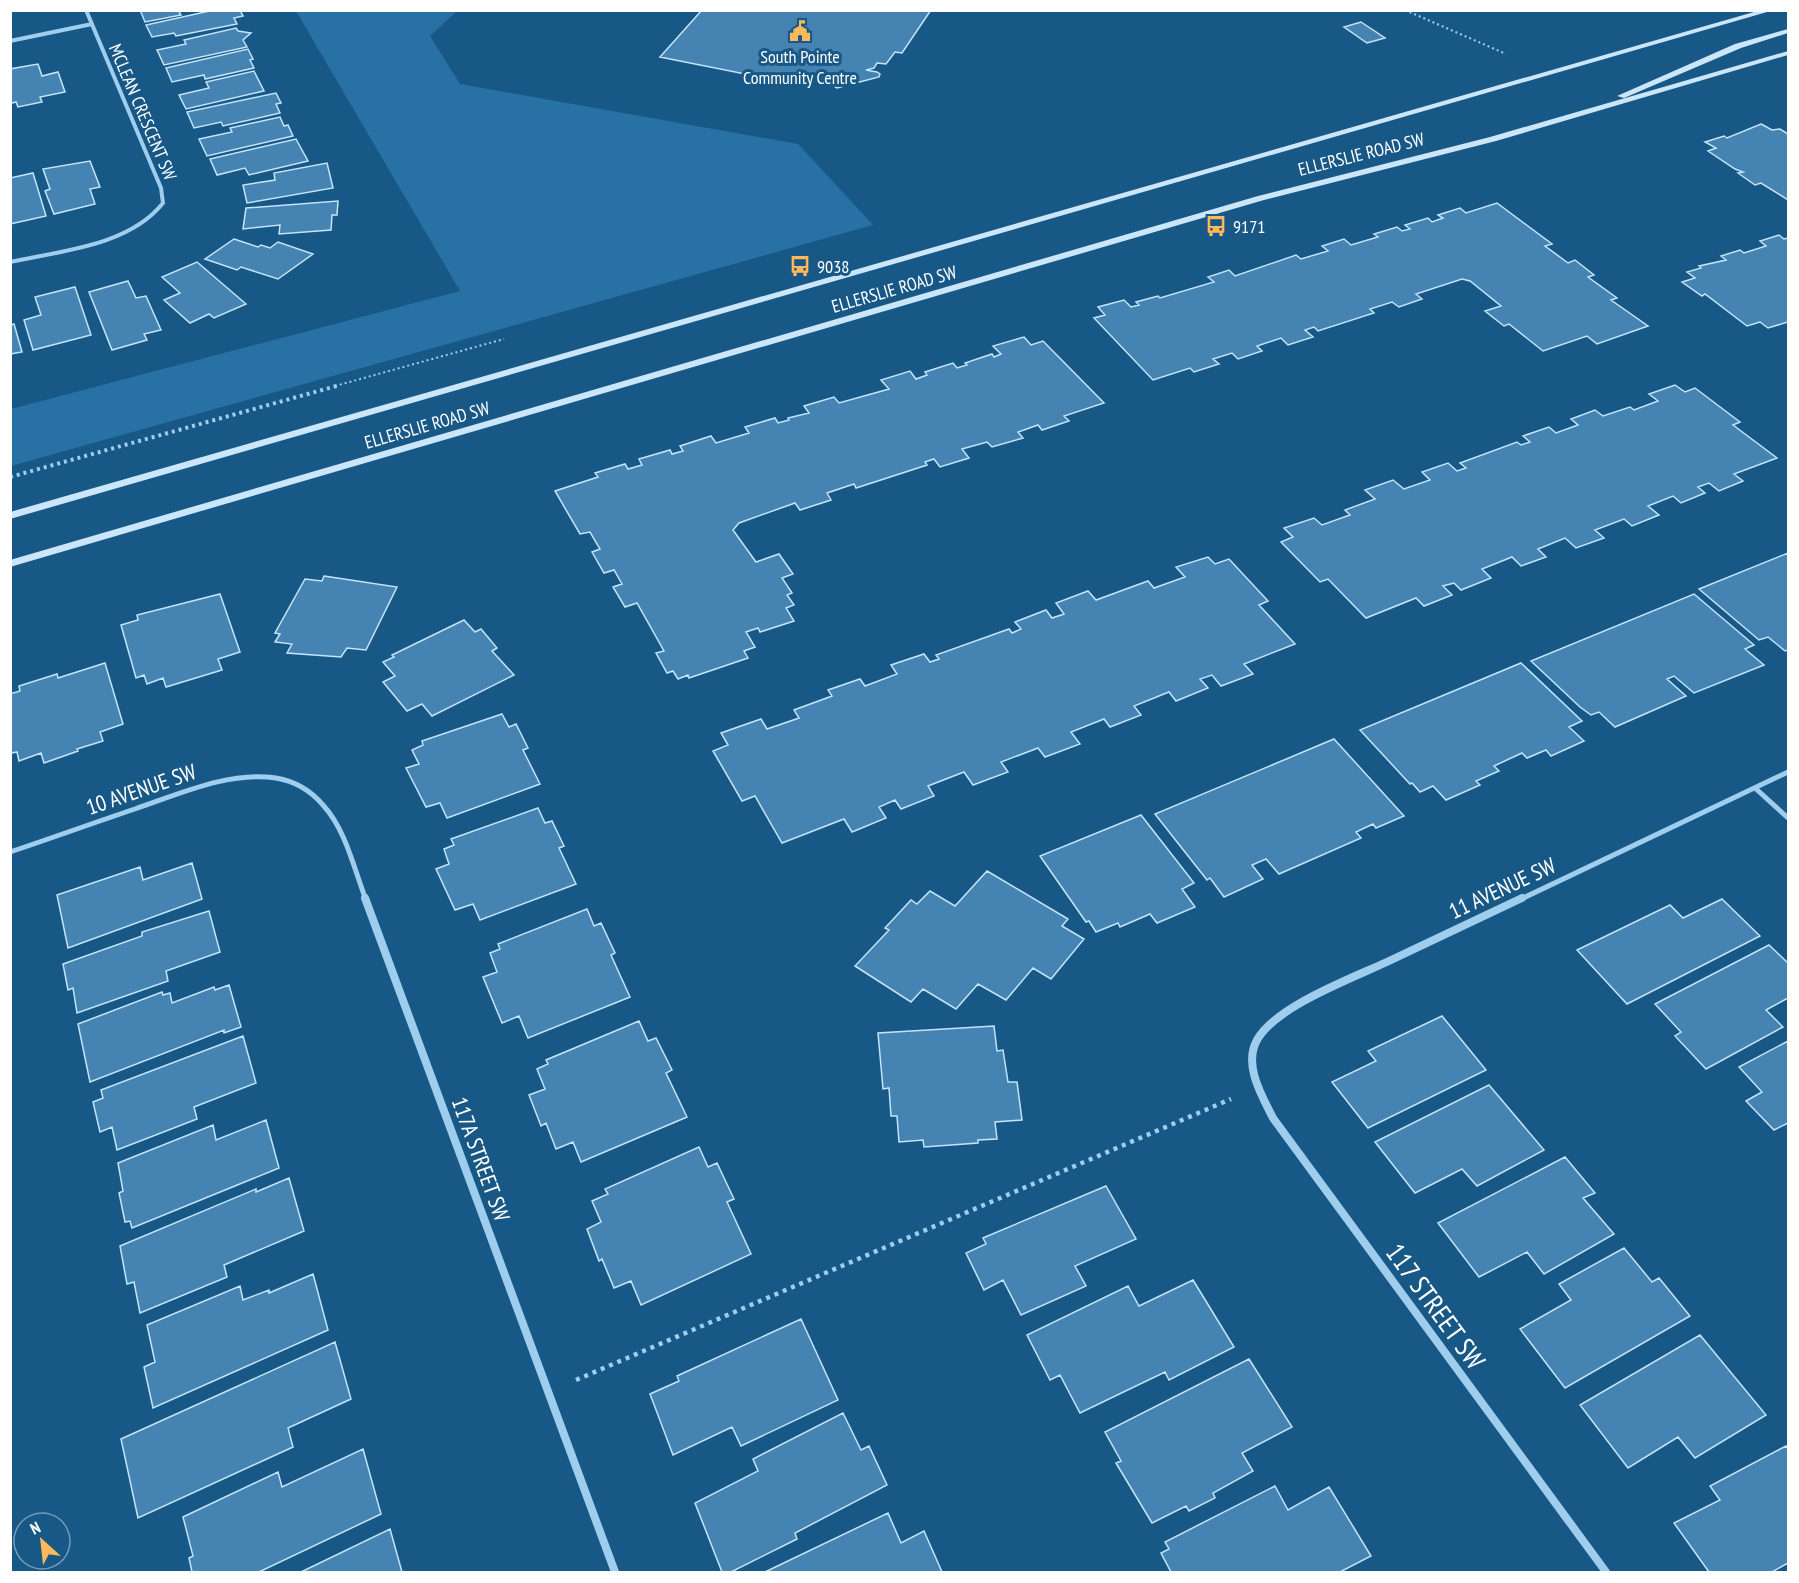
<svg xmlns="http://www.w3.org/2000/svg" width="1799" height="1583" font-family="'PT Sans Narrow',sans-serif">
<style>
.green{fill:#2871a4}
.building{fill:#4584b2;stroke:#c4e4f9;stroke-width:1.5}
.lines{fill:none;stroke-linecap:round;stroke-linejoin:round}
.path-far2{stroke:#9fcded;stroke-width:2;stroke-dasharray:2 3;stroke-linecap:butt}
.path-far1{stroke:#9fcded;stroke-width:4;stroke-dasharray:3 4;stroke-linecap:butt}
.path{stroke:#9fcded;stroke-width:4.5;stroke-dasharray:4 5;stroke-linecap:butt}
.street-far2{stroke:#9fcded;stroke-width:4}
.street-far1{stroke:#9fcded;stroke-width:5}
.street{stroke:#9fcded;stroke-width:8}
.secondary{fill:#cbe6f9;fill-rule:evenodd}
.labels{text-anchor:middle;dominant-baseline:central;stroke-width:6;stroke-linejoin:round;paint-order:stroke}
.far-poi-label{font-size:18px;fill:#fff;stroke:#185886;text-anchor:start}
.far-street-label{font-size:18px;fill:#fff;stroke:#185886}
.street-label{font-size:22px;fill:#fff;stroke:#185886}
.near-street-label{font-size:27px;fill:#fff;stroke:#185886}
</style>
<rect width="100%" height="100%" fill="#185886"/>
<path class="green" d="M296 11H457L430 36 460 84 798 144 873 225 11 466V409L460 291Z"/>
<path class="building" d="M140 10H187L179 12 181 15 145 22Z
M214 10H240L243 16 234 18 237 24 176 36 174 33 152 37 146 25Z
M702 10H931L902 53 895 52 886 64 877 63 874 68 866 70 877 72 880 74 879 77 837 88 830 84 835 81 833 79 827 81 816 78 813 82 788 78 785 82 660 57Z
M1361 22 1385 38 1367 43 1344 27Z
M236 28 238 31 251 33 243 40 247 47 164 65 157 50 186 44 184 40Z
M248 49 253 59 250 60 254 68 205 79 204 75 172 82 166 68Z
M38 64 42 76 58 72 65 92 40 97 42 102 18 107 16 102 12 103 10 98V69Z
M254 71 264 91 186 109 179 95 209 88 206 82Z
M276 93 281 103 276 104 280 113 223 126 221 122 194 128 187 112Z
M280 117 284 126 288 125 293 136 207 156 199 139 232 132 230 128Z
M1761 124 1772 130 1780 129 1788 134V200L1761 183 1755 185 1738 173 1743 172 1735 169 1708 151 1716 148 1705 142 1724 136 1727 138Z
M296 139 308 161 249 175 245 168 217 175 210 159Z
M90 161 100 187 90 189 95 204 54 214 45 191 50 189 43 169Z
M327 163 333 188 247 203 243 185 275 180 274 173Z
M33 173 46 216 10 224V178Z
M338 201 337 215H332L331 230 279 234 280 225 243 229 246 208Z
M1497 203 1552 244 1545 246 1568 263 1575 260 1594 275 1588 277 1617 298 1611 300 1648 326 1597 344 1587 336 1543 351 1509 324 1504 326 1485 311 1501 306 1470 281 1462 279 1416 294 1422 299 1399 307 1392 302 1370 309 1374 313 1318 331 1314 327 1305 330 1313 337 1288 345 1281 338 1257 346 1262 351 1238 359 1232 353 1213 359 1219 364 1194 372 1190 368 1153 380 1094 318 1105 315 1098 307 1124 300 1131 307 1139 305 1136 302 1158 296 1160 298 1214 282 1208 277 1229 270 1235 276 1296 255 1301 259 1328 251 1322 246 1344 239 1351 245 1378 237 1374 234 1397 227 1402 231 1410 229 1405 225 1428 218 1432 222 1443 218 1438 215 1460 208 1466 213Z
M1779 235 1784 239 1788 238V322L1768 328 1760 322 1747 326 1705 294 1702 296 1682 282 1695 278 1687 272 1701 268 1699 266 1726 260 1721 256 1740 250 1744 253 1766 246 1760 241Z
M234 239 258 247 261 245 270 248 278 242 313 254 278 279 241 267 237 270 205 259Z
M197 262 246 304 214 318 209 314 190 323 164 300 180 293 162 277Z
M128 281 136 298 146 296 161 330 144 334 147 340 112 350 89 292Z
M75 287 91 335 33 350 24 320 41 315 35 297Z
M14 324 22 352 10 354V325Z
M1024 337 1031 345 1043 341 1104 403 1064 416 1069 421 1042 430 1038 425 1018 432 1023 438 992 447 987 442 962 449 969 458 940 467 934 459 925 462 927 465 856 488 854 484 827 493 831 500 800 510 795 503 739 523 733 530 756 562 779 554 793 574 782 578 792 593 787 595 794 605 786 608 794 621 760 632 758 628 746 632 755 647 744 651 748 658 689 678 688 675 678 679 673 671 667 673 656 653 664 651 637 603 625 607 613 587 622 584 614 570 604 573 592 552 600 549 590 532 580 534 555 491 598 477 595 473 625 464 628 469 642 465 639 459 670 450 672 454 683 451 680 446 711 436 716 443 749 433 745 427 775 418 778 423 789 420 788 418 809 413 804 406 834 397 839 403 889 389 881 380 910 371 916 379 927 375 925 372 953 363 957 368 967 365 965 363 992 354 994 357 1001 354 993 346Z
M1675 385 1685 392 1695 388 1740 422 1733 425 1777 458 1734 474 1743 481 1719 491 1709 483 1698 487 1705 493 1681 503 1673 496 1648 506 1659 515 1632 526 1624 519 1595 530 1604 538 1576 548 1565 538 1538 549 1546 557 1521 566 1512 557 1482 569 1491 578 1461 590 1454 583 1443 586 1452 595 1424 606 1416 598 1366 618 1328 579 1320 582 1281 542 1293 537 1284 528 1314 518 1322 525 1350 515 1345 510 1375 499 1365 490 1393 480 1404 489 1430 480 1422 472 1448 463 1457 471 1466 468 1460 463 1517 442 1521 445 1530 442 1523 436 1549 427 1556 433 1578 425 1571 419 1595 410 1603 416 1630 407 1634 410 1658 401 1649 394Z
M1788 553V650L1785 651 1768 637 1759 640 1699 589Z
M1208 557 1215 564 1229 559 1268 601 1259 605 1295 644 1244 664 1253 674 1221 686 1212 675 1200 679 1208 688 1176 701 1169 692 1134 706 1141 715 1110 727 1104 719 1071 732 1080 744 1045 757 1038 748 1001 762 1008 772 973 785 964 772 928 786 934 796 901 809 895 800 879 807 886 818 852 832 844 819 782 843 755 796 742 801 713 751 728 745 721 733 761 719 767 729 799 718 794 710 832 696 828 690 860 679 865 686 897 674 891 665 924 654 930 662 939 659 936 655 1009 629 1012 633 1021 629 1015 622 1046 610 1052 618 1064 614 1056 603 1088 591 1096 600 1148 581 1154 588 1185 577 1176 567Z
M324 576 397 587 366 650 347 648 341 657 287 653 292 644 275 642 280 634 275 633 305 579 322 581Z
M220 594 240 652 218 659 222 670 166 687 163 678 147 684 144 675 136 678 121 625 138 620 137 615Z
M1694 594 1754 645 1745 649 1764 665 1694 693 1674 676 1667 679 1686 696 1615 727 1599 712 1591 715 1580 707 1531 661Z
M464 620 475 632 481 629 497 648 492 651 514 675 432 716 422 704 407 711 383 682 395 676 383 662 394 657 392 655Z
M105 663 123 724 100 732 103 741 77 749 78 751 44 763 41 753 19 761 17 752 12 753 10 748V694L20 691 19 686 57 674 58 678Z
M1521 663 1582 721 1569 727 1584 741 1551 756 1546 750 1527 758 1522 753 1494 766 1499 771 1476 781 1480 785 1446 800 1433 786 1420 792 1412 783 1410 784 1360 730Z
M502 714 509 727 516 724 528 748 523 750 540 784 447 818 440 803 426 807 406 768 419 764 412 750 423 745 422 741Z
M1334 739 1404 816 1376 828 1373 824 1356 832 1361 838 1279 874 1266 859 1252 865 1263 879 1224 897 1210 878 1207 880 1155 814Z
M538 808 545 823 552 821 564 846 559 848 576 884 480 920 473 904 455 910 436 869 449 864 444 849 454 845 451 839Z
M1141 815 1194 883 1182 889 1195 907 1157 923 1150 914 1120 927 1118 923 1096 932 1089 921 1086 922 1040 856Z
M192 863 202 899 68 948 57 895 140 867 143 880Z
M987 871 1068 919 1062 926 1084 939 1051 979 1033 968 1006 1000 978 984 956 1009 923 989 911 1002 855 966 889 930 885 928 911 900 917 904 930 891 955 906Z
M1722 899 1760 936 1627 1004 1577 950 1670 905 1683 918Z
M587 909 594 926 601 923 615 953 611 955 630 997 528 1038 519 1016 502 1023 483 977 497 972 490 953 500 949 498 944Z
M209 911 220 952 166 971 168 981 77 1013 73 988 68 990 63 964 142 936V932Z
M1769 945 1788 963V998L1766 1010 1783 1027 1706 1069 1675 1036 1681 1032 1655 1004Z
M229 985 241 1027 224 1033V1030L90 1082 78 1024 162 992 163 995 170 993 172 1003 214 987 215 990Z
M1442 1016 1486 1070 1368 1128 1332 1082 1376 1061 1368 1051Z
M639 1021 648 1041 656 1038 672 1070 666 1073 687 1117 581 1162 573 1142 556 1149 546 1123 541 1126 529 1095 545 1089 537 1069 548 1064 546 1060Z
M994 1026 997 1051 1003 1050 1008 1082H1017L1022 1120 995 1122 997 1139 978 1140V1143L924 1147 923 1140 899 1142 897 1116H891L889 1088 883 1089 878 1033Z
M243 1036 256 1083 194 1107 197 1119 117 1150 112 1127 100 1132 93 1102 103 1098 101 1090Z
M1788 1041V1123L1774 1130 1746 1101 1762 1092 1739 1067Z
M1489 1085 1544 1150 1477 1186 1462 1169 1415 1193 1375 1142Z
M266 1120 279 1168 132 1228 130 1221 125 1222 119 1193 123 1191 118 1163 213 1125 216 1140Z
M699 1147 708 1167 717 1163 734 1199 727 1202 751 1254 641 1305 631 1281 614 1288 602 1259 599 1261 587 1229 601 1222 592 1201 608 1194 605 1189Z
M1565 1157 1595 1193 1583 1198 1614 1234 1544 1274 1527 1252 1479 1277 1438 1223Z
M289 1178 304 1231 224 1265 227 1277 140 1313 134 1282 127 1284 120 1246 256 1189V1192Z
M1106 1186 1136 1239 1075 1266 1086 1286 1021 1315 1003 1280 984 1290 966 1253 986 1244 983 1238Z
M1624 1248 1652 1282 1659 1278 1690 1316 1565 1388 1520 1329 1571 1300 1559 1284Z
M313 1274 328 1330 153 1408 144 1367 155 1362 147 1325 240 1286 243 1300 269 1290V1293Z
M1193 1280 1234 1347 1169 1380 1165 1372 1080 1413 1060 1375 1050 1380 1027 1335 1128 1286 1139 1306Z
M801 1319 838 1400 741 1446 732 1427 673 1455 650 1394 679 1381 677 1376Z
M1700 1335 1766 1415 1695 1458 1678 1437 1628 1468 1580 1405Z
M335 1342 351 1399 288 1428 293 1447 138 1518 121 1439Z
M1249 1359 1292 1427 1242 1453 1253 1471 1213 1493 1215 1498 1189 1511 1186 1506 1152 1523 1116 1463 1121 1461 1105 1432Z
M843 1413 861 1450 869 1446 887 1485 795 1533 797 1539 731 1572H722L695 1503 758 1471 753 1459Z
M1786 1446 1788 1449V1563L1772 1572H1709L1674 1523 1720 1500 1710 1486Z
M363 1449 381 1514 259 1572H192L189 1558 193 1556 183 1517 278 1472 282 1487Z
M1275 1486 1288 1510 1329 1487 1371 1556 1340 1572H1171L1161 1553 1169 1549 1165 1542Z
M888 1513 901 1543 924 1531 942 1572H765Z
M390 1529 402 1572H301Z"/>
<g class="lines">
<path class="path-far2" d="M1405 10 1506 54
M335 386 504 339"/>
<path class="path-far1" d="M10 477 340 385"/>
<path class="path" d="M576 1380 1231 1099"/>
<path class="street-far2" d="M10 41 92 24
M10 262C60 251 129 246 163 203L161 188 86 10"/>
<path class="street-far1" d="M1755 788 1788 818
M10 852C52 838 93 823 135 809 179 794 229 771 276 778 294 781 311 791 323 805 346 830 354 869 366 900
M1519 900 1788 772"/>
<path class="street" d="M365 898 615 1572
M1522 898C1478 919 1433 940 1389 961 1353 978 1276 1006 1257 1040 1243 1065 1262 1096 1273 1118L1606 1572"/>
<path class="secondary" d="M1761 10H1774L10 519V512Z
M1788 29V33L1741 48 1624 98 1617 96 1735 44Z
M1788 51V55L1496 141 1264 200 10 567V560L1258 196 1490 137Z"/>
</g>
<defs>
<symbol id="civic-bare" viewBox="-9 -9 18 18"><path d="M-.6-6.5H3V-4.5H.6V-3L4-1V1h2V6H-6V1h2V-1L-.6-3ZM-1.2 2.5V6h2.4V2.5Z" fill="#ffb95b" stroke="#185886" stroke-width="2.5" paint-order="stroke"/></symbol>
<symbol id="bus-bare" viewBox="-9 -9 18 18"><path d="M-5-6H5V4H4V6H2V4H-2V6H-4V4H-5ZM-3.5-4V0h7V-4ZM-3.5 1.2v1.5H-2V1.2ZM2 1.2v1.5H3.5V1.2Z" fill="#ffb95b" stroke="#185886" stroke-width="2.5" paint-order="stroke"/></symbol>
</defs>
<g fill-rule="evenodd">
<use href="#civic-bare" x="785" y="16" width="30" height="30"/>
<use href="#bus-bare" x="1201" y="211" width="30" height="30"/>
<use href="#bus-bare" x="785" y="251" width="30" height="30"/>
</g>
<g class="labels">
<g class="far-poi-label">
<text x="800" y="56" text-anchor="middle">South Pointe<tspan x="800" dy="21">Community Centre</tspan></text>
<text x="1233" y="226">9171</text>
<text x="817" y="266">9038</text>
</g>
<g class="far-street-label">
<text transform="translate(143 112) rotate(67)">MCLEAN CRESCENT SW</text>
<text transform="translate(1361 154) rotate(-14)">ELLERSLIE ROAD SW</text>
<text transform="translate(894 289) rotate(-16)">ELLERSLIE ROAD SW</text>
<text transform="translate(427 425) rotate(-16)">ELLERSLIE ROAD SW</text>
</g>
<g class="street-label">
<text transform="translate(141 789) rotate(-19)">10 AVENUE SW</text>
<text transform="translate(1502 888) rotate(-25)">11 AVENUE SW</text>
<text transform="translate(481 1159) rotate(70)">117A STREET SW</text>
</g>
<g class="near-street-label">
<text transform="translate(1436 1306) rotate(54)">117 STREET SW</text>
</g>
</g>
<rect width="1799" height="1583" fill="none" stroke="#ffffff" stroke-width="24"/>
<g transform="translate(42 1541) rotate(333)"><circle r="28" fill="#185886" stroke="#749bb6" stroke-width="1.5"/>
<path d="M0-4.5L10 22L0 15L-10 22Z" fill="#ffb95b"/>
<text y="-9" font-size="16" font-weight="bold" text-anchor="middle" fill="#ffffff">N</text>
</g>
</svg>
